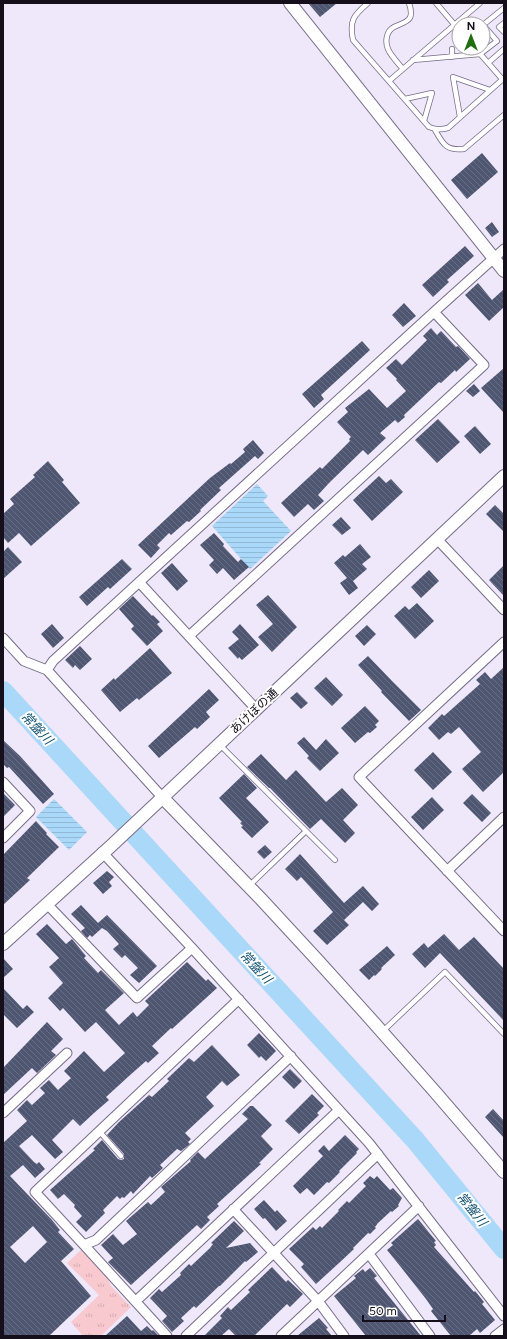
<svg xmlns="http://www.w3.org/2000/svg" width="507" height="1339" font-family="Figtree,'Noto Sans JP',sans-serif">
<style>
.park{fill:url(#park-tufts)}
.water{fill:url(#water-rules)}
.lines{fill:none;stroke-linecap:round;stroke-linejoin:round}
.river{stroke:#aad8f8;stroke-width:20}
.building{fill:url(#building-back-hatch);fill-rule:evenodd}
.lane-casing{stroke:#766b87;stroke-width:6}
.street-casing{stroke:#766b87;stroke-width:11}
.secondary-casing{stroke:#766b87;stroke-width:14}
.lane{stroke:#fff;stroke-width:4.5}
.street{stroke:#fff;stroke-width:9}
.secondary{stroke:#fff;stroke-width:12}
.labels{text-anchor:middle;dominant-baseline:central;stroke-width:4;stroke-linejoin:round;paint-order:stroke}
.street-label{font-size:12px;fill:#140f1a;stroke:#fff}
.water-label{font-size:13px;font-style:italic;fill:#0f4f71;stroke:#fff}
</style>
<defs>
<pattern id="park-tufts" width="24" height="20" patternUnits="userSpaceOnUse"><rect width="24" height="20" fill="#f8cad0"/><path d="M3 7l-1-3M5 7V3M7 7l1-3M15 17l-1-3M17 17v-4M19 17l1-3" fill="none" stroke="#d4acb2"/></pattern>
<pattern id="water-rules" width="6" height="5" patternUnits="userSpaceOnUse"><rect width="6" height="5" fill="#aad8f8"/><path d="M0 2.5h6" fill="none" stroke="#91b8d4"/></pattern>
<pattern id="building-back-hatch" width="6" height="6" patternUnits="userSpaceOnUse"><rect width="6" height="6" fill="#4e5671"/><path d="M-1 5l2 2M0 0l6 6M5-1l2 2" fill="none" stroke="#686e83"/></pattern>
</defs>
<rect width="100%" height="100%" fill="#efe7fa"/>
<path class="park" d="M81 1250 108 1279 111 1286 131 1307 101 1336H83L71 1322 99 1295 67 1263Z"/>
<path class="water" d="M257 484 268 496 263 501 291 531 250 569 212 526Z
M54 799 87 832 69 850 36 817Z"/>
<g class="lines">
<path class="river" d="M3 691 416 1141 504 1249"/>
</g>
<path class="building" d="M308 3H337L320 17Z
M482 153 498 172 467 199 451 180Z
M492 222 499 232 492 237 485 228Z
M465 246 474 256 447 280 449 282 433 297 422 285Z
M478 283 492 300 504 289V307L489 321 465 295Z
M404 303 416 316 403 327 392 315Z
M431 328 437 335 441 331 456 347 458 346 470 359 456 372 455 370 441 383 439 382 404 415 405 417 398 423 395 420 380 433 386 438 368 455 363 450 329 483 318 495 324 501 314 510 308 504 294 517 281 503 320 467 322 469 350 441 349 439 351 437 337 422 348 412 345 408 369 389 387 408 406 391 396 380 397 379 386 368 396 359 402 365 427 340 423 336Z
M362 341 370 350 321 395 324 399 314 408 302 394Z
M504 368V413L481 388Z
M474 384 480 391 473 397 466 391Z
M438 419 460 442 437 463 415 440Z
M475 426 491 444 480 454 464 436Z
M253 440 264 453 258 459 255 456 219 488 221 490 200 510 201 511 189 522 187 521 171 535 169 533 157 545 160 548 151 558 138 545 210 478 230 463 231 464 245 452 243 449Z
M48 461 64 480 62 482 80 503 31 546 19 533 8 543 3 537V514L14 504 10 499 35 477 33 475Z
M379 476 386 483 391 479 403 492 372 521 353 500Z
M495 505 504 514V532L486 514Z
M341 517 351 528 342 535 332 525Z
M214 533 224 544 223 546 238 562 241 559 249 567 234 580 223 568 217 574 209 565 214 560 200 545Z
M360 544 371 557 362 564 367 569 353 581 358 588 349 595 340 583 347 578 334 563 343 555 345 557Z
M8 547 22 562 3 579V552Z
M122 559 132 569 110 589 108 587 87 606 79 597Z
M172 563 188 581 177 591 161 573Z
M504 565V596L489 580Z
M429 570 439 581 421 598 411 587Z
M268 595 297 627 272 652 258 637 273 624 256 605Z
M133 596 152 616 153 615 160 622 157 624 163 631 147 646 131 629 134 626 119 609Z
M417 603 434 621 415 639 394 616 405 606 409 610Z
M52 624 64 638 53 648 41 634Z
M240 624 259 645 242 660 239 657 238 659 228 648 239 639 232 632Z
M367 625 376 634 364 646 355 636Z
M80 646 92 659 80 670 75 665 73 668 65 660Z
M150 648 172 673 139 700 137 698 120 712 101 690 114 678 115 680Z
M368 656 392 681 421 710 409 721 381 692 382 691 358 665Z
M504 667V772L483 792 462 769 481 752 459 727 451 734 448 732 439 740 428 728 442 714 444 716 480 684 476 680 485 672 491 679Z
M326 677 343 695 332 706 314 688Z
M209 689 219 700 206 712 210 717 197 729 195 727 159 758 148 746Z
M297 692 308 703 301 709 290 698Z
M365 706 379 721 375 725 377 727 370 733 368 732 355 743 341 728Z
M304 737 316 750 326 739 339 753 320 771 307 758 309 756 297 743Z
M3 740 20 756 54 794 43 804 9 767 7 768 3 764Z
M433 752 452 772 433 790 414 770Z
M261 754 286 780 296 770 326 802 342 788 358 805 343 820 355 833 345 843 321 819 310 829 270 788H269L247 767Z
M244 774 257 788 246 798 269 822 252 838 241 827 243 826 240 823 242 822 219 798Z
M3 793 15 805 3 817Z
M472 794 491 813 482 822 463 803Z
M432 797 444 810 423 830 411 817Z
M36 821 47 833 46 834 59 847 27 878 30 880 3 905V855Z
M265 845 272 852 264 859 257 852Z
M300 854 344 903 363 886 379 904 372 911 363 902 344 920 349 925 327 945 313 931 333 912 301 877 297 881 285 869Z
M107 871 114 877 109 882 112 886 103 894 93 883Z
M81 905 98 923 107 915 157 966 139 983 130 975 138 968 125 955 122 958 113 949 119 944 107 931 102 928 92 937 90 935 87 938 81 931 85 928 71 914Z
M47 924 66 944 72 939 86 956 84 958 98 973 101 970 124 993 105 1010 119 1025 133 1012 137 1017 149 1005 145 1001 187 962 206 981 208 979 217 988 172 1029 171 1028 152 1046 159 1053 148 1063 146 1061 129 1076 106 1097 109 1100 94 1113 80 1126 73 1119 52 1140 63 1152 55 1159 32 1135 19 1146 34 1162 37 1164 39 1162 45 1169 35 1178 23 1165 10 1176 52 1220 60 1230 58 1232 74 1249 61 1261 91 1296 49 1336H3V1143L27 1121 17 1110 27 1100 32 1105 45 1093 40 1088 49 1080 58 1090 71 1078 64 1071 84 1051 104 1072 125 1053 96 1022 85 1032 63 1008 60 1011 48 998 63 983 49 967 59 958 36 934ZM33 1226 47 1242 25 1263 10 1247Z
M444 934 459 950 474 937 504 969V1021L440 953 425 968 412 954 424 943 428 948Z
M387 946 395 955 381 968 382 969 375 976 374 975 369 980 359 970Z
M3 958 13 969 3 978Z
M3 988 23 1009 27 1005 34 1012 17 1028 3 1014Z
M47 1022 63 1039 51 1051 56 1055 37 1073 32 1068 3 1095V1068Z
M259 1033 276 1051 266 1061 261 1056 259 1058 247 1045Z
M212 1045 240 1075 227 1086 222 1081 206 1097 214 1106 185 1133 191 1139 188 1142 190 1144 181 1151 177 1149 160 1165 163 1168 152 1178 150 1176 133 1194 131 1191 124 1198 122 1197 120 1199 117 1196 103 1210 105 1213 86 1232 76 1222 82 1216 74 1207 75 1205 64 1194 58 1199 50 1190 95 1150 93 1149 102 1140 118 1159 121 1160 124 1159V1154L107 1135 119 1122 149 1095 152 1097 169 1081 167 1079 189 1058 194 1062Z
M290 1069 302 1081 294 1089 282 1077Z
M312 1094 324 1106 317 1113 319 1115 299 1134 285 1121Z
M250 1106H253L272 1125 261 1136 273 1149 259 1163 261 1164 217 1204 219 1206 207 1217 210 1220 201 1229 197 1225 131 1285 108 1262 113 1258 101 1245 113 1234 123 1245 137 1234 126 1221 148 1202 151 1205 165 1192 161 1187 191 1161 190 1160 198 1152 205 1159 248 1119 242 1114Z
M493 1109 504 1121V1138L485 1117Z
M345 1135 359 1149 356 1152 357 1153 339 1171 340 1172 329 1183 327 1182 314 1195 307 1188 300 1194 293 1186 323 1156 318 1151 324 1145 329 1151Z
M370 1176 374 1179 377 1176 390 1190 393 1188 402 1198 398 1205 399 1206 392 1212 391 1211 378 1223 375 1227 376 1228 370 1234 368 1233 353 1248 354 1249 339 1263 316 1284 301 1267 304 1264 289 1249 313 1227 316 1230 320 1226 322 1228 339 1211 338 1210 347 1201 349 1203 366 1186 363 1183Z
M264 1200 275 1212 277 1210 287 1221 276 1231 265 1218 263 1219 254 1209Z
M418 1219 436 1241 434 1242 436 1245 434 1247 474 1292 475 1291 484 1302 482 1304 495 1320 480 1333 477 1329 469 1336H451L431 1311 433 1309 426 1299 400 1266 387 1250 393 1245 391 1243Z
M234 1221 244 1231 226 1248 250 1243 258 1252 246 1262 245 1261 220 1286H219L196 1308 194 1306 181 1318 184 1321 172 1332 162 1321 167 1316 150 1298 159 1289 162 1292 181 1275 180 1273 189 1264 191 1266 210 1248 213 1244 211 1243Z
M272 1267 286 1282 288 1280 303 1294 290 1307 287 1304 254 1336H236L229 1329 221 1336H204L222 1318 220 1316 228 1307 231 1310 250 1292 248 1290Z
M370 1268 377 1276 374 1278 421 1336H366L334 1296 356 1278 354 1276 363 1269 365 1272Z
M127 1316 141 1331 147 1326 152 1331 153 1330 159 1336H105Z
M319 1318 328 1328 326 1329 332 1336H297Z"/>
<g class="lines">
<defs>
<path id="lane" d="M368 3C354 15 349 20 353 40L429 127C436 130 441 130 448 128L504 78
M436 3 459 30
M504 23 499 27 504 32
M475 48 503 80
M452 49V57
M413 60 480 54 497 41 483 25 504 8
M488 63 504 49
M403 69C398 63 391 56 388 49 385 42 386 31 394 27 407 21 415 21 409 3
M389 81 480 3
M405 99 432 93 424 121
M460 117 453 77 490 90
M435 130C443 144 446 151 464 149L504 115
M220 745 335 860
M250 885 306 831
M383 1031 445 972 504 1034
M99 1131 121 1156"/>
<path id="street" d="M437 539 504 610
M139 582 256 709
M189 636 484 365 434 312
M3 638 24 661 47 670 162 797
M504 642 359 777 504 931
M47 670 53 661 434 312 504 249
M3 782 30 811 3 838
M102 852 192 948 369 1143 504 1316
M447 871 504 817
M47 904 137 998 192 948
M3 1113 67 1053
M233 1209 318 1301 344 1336
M84 1245 96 1240 291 1056
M369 1254 430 1336
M136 1301 339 1110
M167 1336 84 1245 35 1192 239 999
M186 1336 378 1154
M281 1336 419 1206
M495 1336 504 1329"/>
<path id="secondary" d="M290 3 504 271
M162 797C195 831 228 865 261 899 344 988 425 1079 504 1172
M3 944 111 846 504 476"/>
</defs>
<use href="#lane" class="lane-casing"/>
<use href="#street" class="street-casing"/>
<use href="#secondary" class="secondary-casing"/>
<use href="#lane" class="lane"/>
<use href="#street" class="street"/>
<use href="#secondary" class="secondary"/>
</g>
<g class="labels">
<g class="street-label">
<text transform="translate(254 711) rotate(-43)">あけぼの通</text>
</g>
<g class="water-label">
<text transform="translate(37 728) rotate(47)">常盤川</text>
<text transform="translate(256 967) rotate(47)">常盤川</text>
<text transform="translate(472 1209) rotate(51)">常盤川</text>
</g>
</g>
<rect width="507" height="1339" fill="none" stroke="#140f1a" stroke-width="8"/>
<g transform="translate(471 36)"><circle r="19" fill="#ffffff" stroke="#a19fa3"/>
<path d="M0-3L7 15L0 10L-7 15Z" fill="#226d0f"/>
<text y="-6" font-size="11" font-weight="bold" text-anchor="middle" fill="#140f1a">N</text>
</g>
<path d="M363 1315v6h82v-6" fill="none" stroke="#140f1a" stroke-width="2"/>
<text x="369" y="1315" font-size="12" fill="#140f1a" stroke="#ffffff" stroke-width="3" paint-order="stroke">50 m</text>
</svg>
